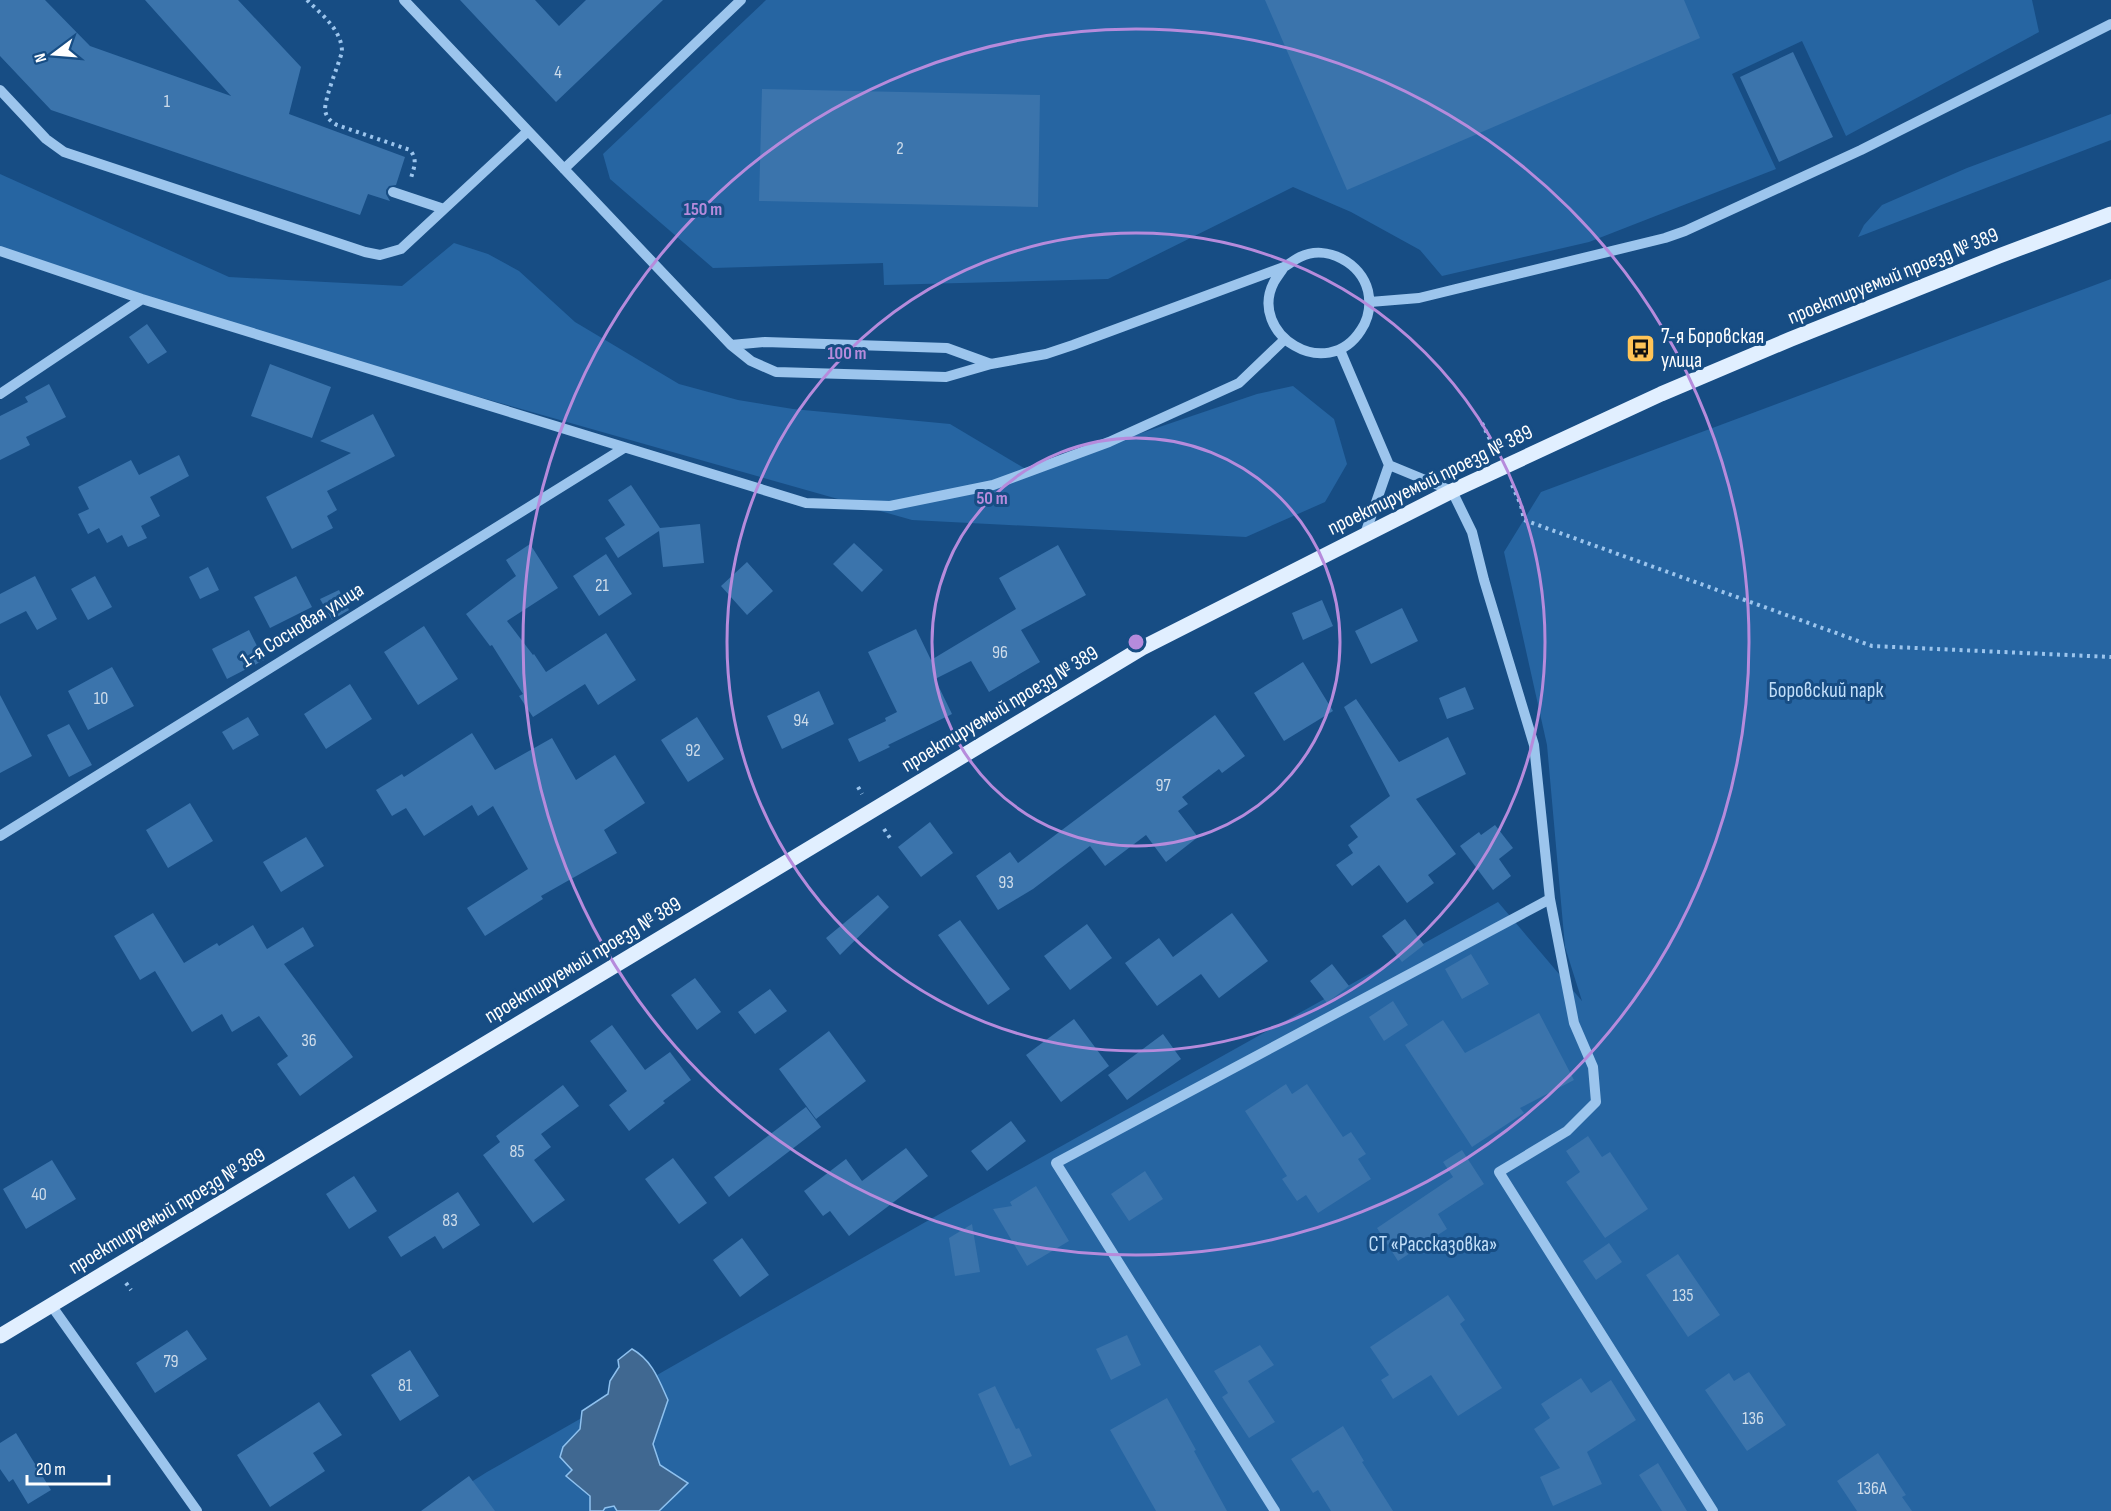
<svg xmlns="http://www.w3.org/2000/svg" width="2111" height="1511" font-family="'Sofia Sans Condensed',sans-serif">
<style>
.green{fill:#2665a2}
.water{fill:#406891;stroke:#8ec1ef;stroke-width:1.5}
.building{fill:#3b74ac}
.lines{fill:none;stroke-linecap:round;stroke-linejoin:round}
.path{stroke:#9cc5ed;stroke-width:4;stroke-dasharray:3 4.5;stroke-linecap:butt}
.minor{stroke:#9cc5ed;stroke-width:10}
.major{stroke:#e1efff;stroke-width:15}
.ring{fill:none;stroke:#b68bdc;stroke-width:3}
.labels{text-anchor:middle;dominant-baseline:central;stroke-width:6;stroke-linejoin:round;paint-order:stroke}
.number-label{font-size:18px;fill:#cedcea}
.street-label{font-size:21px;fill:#fff;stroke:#174d84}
.poi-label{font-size:21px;fill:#fff;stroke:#174d84;text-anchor:start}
.park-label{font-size:21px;fill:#c1def9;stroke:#174d84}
.centre{fill:#b68bdc;stroke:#174d84;stroke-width:3}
.ring-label{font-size:18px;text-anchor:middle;font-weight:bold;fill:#b68bdc;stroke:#174d84;stroke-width:6;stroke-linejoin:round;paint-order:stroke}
</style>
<rect width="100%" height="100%" fill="#174d84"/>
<path class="green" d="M766 0H2032L2039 32 1846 136 1802 41 1732 74 1776 169 1589 242 1442 276 1420 250 1351 212 1293 187 1108 279 884 285 883 263 713 268 610 179 603 154Z
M2111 114V140L1858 237 1864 225 1882 205 1967 168Z
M0 174 229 277 402 286 454 243 488 254 519 271 575 322 679 384 738 400 793 409 950 424 1029 471 1257 394 1293 386 1334 419 1347 464 1325 502 1246 537 912 520 176 311 0 251Z
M2111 279V1511H425L487 1472 929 1220 1498 902 1582 1001 1565 947 1547 745 1504 552 1541 492Z"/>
<path class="water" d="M632 1349C652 1360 659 1380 668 1400L653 1444 660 1465 688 1483 659 1511H617L614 1506 605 1508 603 1511H590V1496L566 1476 572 1470 560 1457 563 1447 580 1429 582 1411 608 1394 610 1381 619 1367 618 1360Z"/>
<path class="building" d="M0 0H45L90 46 231 96 145 0H238L301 67 289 114 405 157 396 185 389 186 386 190V194L390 201 368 194 360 215 51 110 0 56Z
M460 0H535L559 26 586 0H663L556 102Z
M1265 0H1684L1700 38 1347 190Z
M1793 52 1833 137 1779 162 1740 77Z
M762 89 1040 95 1038 207 759 201Z
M147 324 167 352 148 364 129 337Z
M270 364 331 387 312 438 251 416Z
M49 384 66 417 26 437 30 445 0 460V416L28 402 25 397Z
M373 414 395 456 327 491 337 510 327 516 333 528 292 549 266 497 351 453 320 441Z
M179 455 189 476 150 497 160 516 141 526 147 538 128 547 122 535 107 543 99 528 88 534 78 514 89 509 78 487 131 460 139 475Z
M631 485 660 528 700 524 704 563 663 567 659 531 618 558 605 538 625 525 608 500Z
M854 543 883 570 862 592 833 564Z
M530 544 558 588 507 621 533 655 534 654 546 672 606 633 636 680 598 705 585 684 533 717 519 696 523 694 492 645 490 646 466 614 516 576 506 560Z
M1058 545 1086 595 1021 630 1040 662 989 692 971 661 935 679 952 714 888 745 890 747 859 762 848 739 886 721 885 718 897 712 868 652 916 629 931 660 1016 609 999 578Z
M606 554 632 594 599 616 573 576Z
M747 562 773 591 747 615 721 586Z
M208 567 219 590 200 599 189 577Z
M35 576 57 619 37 630 26 611 0 624V594Z
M95 576 112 607 88 620 71 589Z
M296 576 312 607 270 628 254 597Z
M339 590 349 610 332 620 320 599Z
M1322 600 1333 626 1303 640 1292 613Z
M1402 608 1418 641 1371 664 1355 631Z
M424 626 458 679 418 705 384 652Z
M249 630 264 660 227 679 212 649Z
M1303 662 1333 711 1284 741 1254 693Z
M112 667 134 706 88 730 68 691Z
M350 684 372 719 326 749 304 714Z
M1465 687 1474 709 1447 719 1439 698Z
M819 691 834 724 782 749 767 716Z
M0 695 32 756 0 773Z
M1356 699 1399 762 1448 737 1466 774 1416 799 1456 854 1428 875 1434 883 1407 903 1379 865 1352 886 1336 865 1353 853 1348 845 1358 837 1350 826 1390 796 1344 707Z
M1215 715 1245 756 1222 773 1219 769 1182 797 1188 804 1178 811 1198 837 1166 862 1146 835 1105 866 1090 846 1033 889 998 910 976 876 1010 852 1018 863Z
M248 717 259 735 233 750 222 732Z
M697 717 724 759 688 782 661 740Z
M69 724 92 765 69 777 47 735Z
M472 733 495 770 552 738 576 780 615 755 645 803 604 830 617 853 541 896 543 899 485 936 467 908 528 869 493 806 478 816 472 805 424 836 406 808 392 816 376 790 402 774 404 777Z
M190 803 213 841 168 868 146 830Z
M930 822 953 853 921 877 898 847Z
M1495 825 1513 848 1499 859 1511 876 1493 890 1460 846 1479 832 1481 835Z
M306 837 324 866 281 892 263 862Z
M878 895 889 907 840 955 826 938Z
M153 913 184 963 217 943 219 946 253 925 267 949 303 927 314 946 284 964 353 1057 300 1096 277 1064 288 1056 259 1016 232 1032 222 1014 192 1032 155 971 140 980 114 936Z
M1232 913 1268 961 1219 998 1201 974 1157 1006 1125 963 1159 938 1173 957Z
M1405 919 1424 945 1402 962 1382 936Z
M960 920 1010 989 988 1005 938 935Z
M1087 924 1112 958 1070 990 1044 956Z
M1471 954 1489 984 1462 999 1445 969Z
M1332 964 1349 986 1327 1003 1310 981Z
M695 978 721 1012 697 1030 671 995Z
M770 989 787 1011 755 1034 738 1012Z
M1393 1001 1408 1025 1384 1041 1369 1017Z
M1539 1013 1574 1080 1520 1108 1524 1113 1472 1147 1405 1045 1443 1020 1465 1053Z
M1074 1019 1109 1066 1061 1102 1026 1055Z
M612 1025 645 1070 670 1052 691 1080 663 1101 665 1103 629 1131 609 1105 627 1091 590 1041Z
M829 1031 866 1081 816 1119 779 1069Z
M1163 1034 1181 1059 1127 1100 1108 1075Z
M1286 1084 1292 1094 1307 1084 1343 1137 1351 1132 1366 1154 1358 1159 1371 1179 1318 1213 1306 1195 1297 1201 1282 1179 1287 1176 1245 1111Z
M563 1085 579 1106 541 1134 551 1147 534 1160 565 1200 533 1223 483 1155 500 1142 496 1136Z
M806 1107 821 1127 729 1197 714 1177Z
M1011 1121 1026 1141 987 1171 971 1151Z
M1588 1136 1602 1157 1610 1152 1648 1209 1605 1238 1566 1182 1580 1172 1566 1151Z
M906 1148 928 1176 849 1236 830 1211 823 1216 804 1191 846 1159 862 1181Z
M1462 1150 1484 1184 1438 1214 1447 1229 1398 1261 1377 1228 1453 1177 1443 1162Z
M673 1158 707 1203 679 1224 645 1179Z
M52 1160 76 1199 26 1229 3 1189Z
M1145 1171 1163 1199 1129 1221 1111 1194Z
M354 1176 377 1211 349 1229 326 1194Z
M1036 1186 1069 1241 1027 1266 993 1209 1012 1206 1010 1202Z
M458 1192 480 1225 443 1249 435 1236 401 1257 388 1237Z
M972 1224 980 1272 955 1276 949 1238Z
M742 1238 769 1275 740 1297 713 1260Z
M1609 1243 1622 1262 1596 1280 1583 1261Z
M1678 1254 1720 1315 1688 1337 1646 1275Z
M1448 1295 1465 1320 1460 1324 1502 1388 1458 1416 1431 1375 1393 1399 1381 1380 1389 1375 1370 1347Z
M187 1330 207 1359 155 1393 136 1363Z
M1127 1335 1141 1365 1111 1380 1096 1349Z
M1260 1345 1274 1365 1248 1381 1275 1422 1249 1438 1222 1397 1228 1393 1214 1371Z
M410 1350 439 1396 400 1421 371 1375Z
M1749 1372 1786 1425 1747 1451 1705 1390 1729 1373 1734 1381Z
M1581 1378 1591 1393 1611 1380 1636 1420 1587 1452 1602 1484 1553 1506 1540 1477 1560 1468 1534 1429 1550 1418 1541 1404Z
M995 1386 1016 1429 1019 1428 1032 1456 1010 1466 978 1394Z
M1167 1398 1196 1450 1194 1451 1227 1511H1156L1110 1430Z
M319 1402 342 1435 313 1453 325 1471 270 1507 237 1455Z
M1343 1426 1364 1461 1362 1462 1393 1511H1331L1318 1490 1313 1493 1291 1459Z
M16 1433 51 1490 28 1504 13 1479 9 1482 0 1469V1443Z
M1878 1453 1906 1495 1902 1497 1912 1511H1857L1837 1481Z
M1658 1463 1687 1511H1662L1639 1475Z
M469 1476 495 1511H421Z"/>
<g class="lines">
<path class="path" d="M307 0C322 15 342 30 342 52 338 66 325 97 325 110 326 117 331 122 337 125L410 150C418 160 414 167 411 178
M1482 423 1494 448
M1512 485 1521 505 1524 520 1872 646 2111 657
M858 787 862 794
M884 829 890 838
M126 1283 131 1290"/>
<path class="minor" d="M404 0 731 345 751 361 776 372 946 377 991 364 1046 354 1073 345 1284 267C1289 264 1294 260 1300 257 1327 244 1361 263 1368 291 1371 305 1369 318 1361 330 1327 384 1247 334 1274 282 1277 277 1281 272 1284 267
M0 90 46 139 64 152 365 252 380 255 401 249 528 131
M564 169 741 0
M393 192 444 209
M0 251 142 299 806 503 890 506 993 485 1109 442 1239 383 1284 340
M1370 302 1419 298 1665 238 1685 231 1861 150 2111 24
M731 345 765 342 947 348 991 364
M1340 350 1389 465 1365 534
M0 394 142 299
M0 836 624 448
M1550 899 1574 1023 1593 1067 1596 1102 1567 1131 1499 1172 1713 1511
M51 1305 197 1511
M1275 1511 1056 1163 1550 899 1534 745 1484 580 1472 532 1452 491 1389 465"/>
<path class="major" d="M0 1336 1142 648 1452 491 1661 394 1791 339 1999 256 2111 214"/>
</g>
<g class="ring">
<circle cx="1136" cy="642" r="204"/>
<circle cx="1136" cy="642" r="409"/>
<circle cx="1136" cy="642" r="613"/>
</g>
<defs>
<symbol id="bus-square" viewBox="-11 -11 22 22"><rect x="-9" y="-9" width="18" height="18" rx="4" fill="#ffc457" stroke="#174d84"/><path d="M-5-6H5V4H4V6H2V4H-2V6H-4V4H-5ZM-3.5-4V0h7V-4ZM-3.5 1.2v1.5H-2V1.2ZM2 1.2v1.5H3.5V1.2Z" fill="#111"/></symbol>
</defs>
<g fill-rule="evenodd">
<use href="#bus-square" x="1624" y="332" width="33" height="33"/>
</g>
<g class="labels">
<g class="number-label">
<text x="558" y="72">4</text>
<text x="167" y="101">1</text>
<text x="900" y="148">2</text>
<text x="602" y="585">21</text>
<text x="1000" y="652">96</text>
<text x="101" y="698">10</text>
<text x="801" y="720">94</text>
<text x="693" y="750">92</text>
<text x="1163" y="785">97</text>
<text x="1006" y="882">93</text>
<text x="309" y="1040">36</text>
<text x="517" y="1151">85</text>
<text x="39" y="1194">40</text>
<text x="450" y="1220">83</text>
<text x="1683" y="1295">135</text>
<text x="171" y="1361">79</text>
<text x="405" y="1385">81</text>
<text x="1753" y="1418">136</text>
<text x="1872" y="1488">136А</text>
</g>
<g class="street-label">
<text transform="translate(1893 276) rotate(-22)">проектируемый проезд № 389</text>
<text transform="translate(1430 480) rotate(-26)">проектируемый проезд № 389</text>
<text transform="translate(302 625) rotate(-32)">1-я Сосновая улица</text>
<text transform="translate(1000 709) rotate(-31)">проектируемый проезд № 389</text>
<text transform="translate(583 960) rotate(-31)">проектируемый проезд № 389</text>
<text transform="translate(167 1211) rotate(-31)">проектируемый проезд № 389</text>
</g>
<g class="poi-label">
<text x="1661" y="336">7-я Боровская<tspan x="1661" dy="24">улица</tspan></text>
</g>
<g class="park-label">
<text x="1826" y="690">Боровский парк</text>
<text x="1433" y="1244">СТ «Рассказовка»</text>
</g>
</g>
<circle cx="1136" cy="642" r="9" class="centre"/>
<g class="ring-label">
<text x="703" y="215">150 m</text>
<text x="847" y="359">100 m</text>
<text x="992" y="504">50 m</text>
</g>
<g transform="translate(54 54) rotate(254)" stroke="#174d84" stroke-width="4.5" paint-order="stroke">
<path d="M0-4.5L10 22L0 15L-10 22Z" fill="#ffffff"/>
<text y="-9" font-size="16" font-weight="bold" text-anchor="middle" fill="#ffffff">N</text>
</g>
<path d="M27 1475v9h82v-9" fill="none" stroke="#ffffff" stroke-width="3"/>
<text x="36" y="1475" font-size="18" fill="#ffffff" stroke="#174d84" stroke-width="4.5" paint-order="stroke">20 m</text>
</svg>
